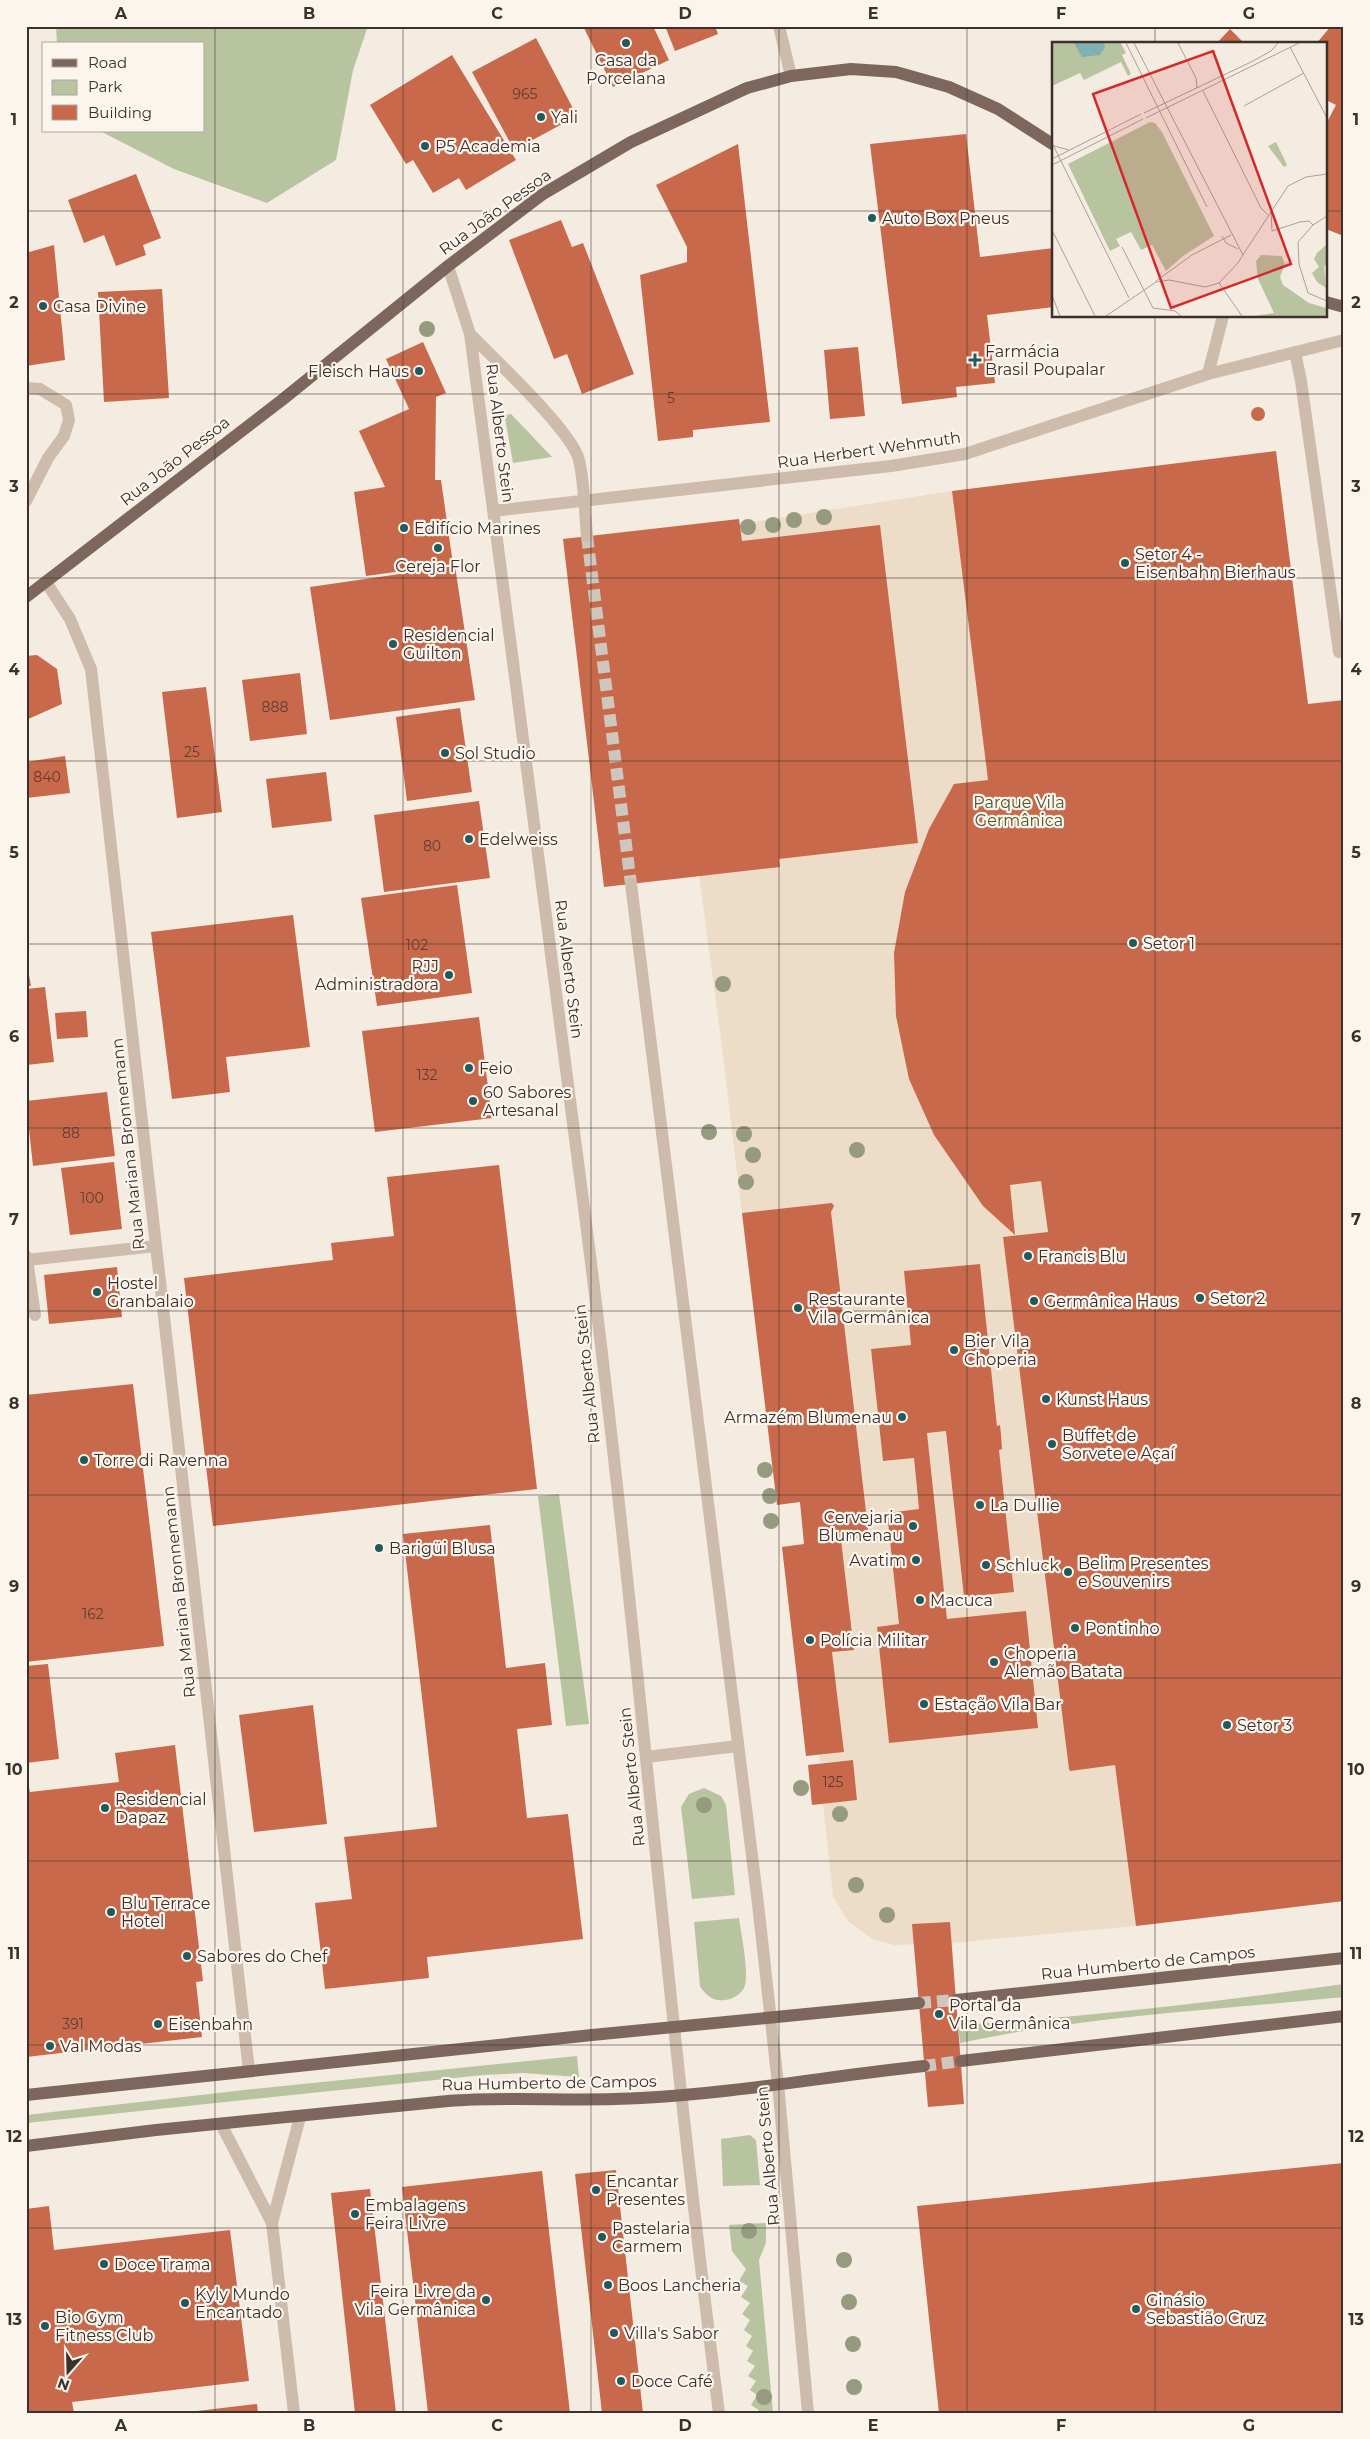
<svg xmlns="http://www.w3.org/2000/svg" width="1370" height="2439" font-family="Montserrat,sans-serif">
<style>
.green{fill:#b8c4a0}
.plaza{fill:#ecdcc8;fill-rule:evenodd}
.building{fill:#c8694b}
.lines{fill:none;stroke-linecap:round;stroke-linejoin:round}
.minor-tunnel{stroke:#cfc6bd;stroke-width:12;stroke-dasharray:12 6;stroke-linecap:butt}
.major-tunnel{stroke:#cfc6bd;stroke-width:12;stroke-dasharray:12 6;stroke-linecap:butt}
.minor{stroke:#cdbbac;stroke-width:12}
.major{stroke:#7d675c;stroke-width:12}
.tree{fill:#969b7f}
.grid{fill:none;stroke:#3b302b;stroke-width:1;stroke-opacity:0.55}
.poi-dot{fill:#1f5a5e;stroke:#fbf5ee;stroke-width:2}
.labels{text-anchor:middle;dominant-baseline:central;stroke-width:4.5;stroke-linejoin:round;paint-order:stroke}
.number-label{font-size:14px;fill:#5e3e33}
.poi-label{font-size:16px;fill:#3b302b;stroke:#fbf5ee;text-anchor:start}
.street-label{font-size:16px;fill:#3b302b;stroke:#fbf5ee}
.park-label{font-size:16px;fill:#4a5a2e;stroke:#fbf5ee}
.inset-road{fill:none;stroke:#aaa098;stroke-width:1}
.view{fill:#d62828;fill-opacity:0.15;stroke:#d62828;stroke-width:2.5}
.inset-edge{fill:none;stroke:#3b302b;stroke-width:2.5}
.neatline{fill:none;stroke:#3b302b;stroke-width:2}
.grid-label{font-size:16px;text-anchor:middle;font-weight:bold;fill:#3b302b}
</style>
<rect width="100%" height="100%" fill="#f4ebe1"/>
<path class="green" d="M56 26H368L353 70 336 160 267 203 174 169 100 131H204V44H57Z
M511 414 513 416 552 457 513 463 505 418V415Z
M559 1494 589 1724 566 1726 538 1496Z
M704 1788 721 1796 726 1805 735 1895 692 1899 681 1807 689 1794Z
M739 1918C741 1933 750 1975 744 1988 740 1995 733 1999 725 2000 714 2002 705 1995 700 1986L694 1922Z
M1344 1984V1997C1215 2010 1086 2016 960 2043L958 2025C1087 2017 1216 2002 1344 1984Z
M577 2056 579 2077 523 2073 483 2075 26 2123V2115L253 2089Z
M750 2135 756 2140 760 2185 723 2186 721 2139Z
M766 2223V2243L759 2260 773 2413H758L759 2410 751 2405 757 2395 750 2390 756 2381 748 2376 755 2366 747 2361 753 2351 746 2346 752 2336 744 2330 750 2320 742 2314 750 2303 741 2297 748 2286 739 2281 746 2269 732 2251 729 2225Z"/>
<path class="plaza" d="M952 491 988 780 1010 1185 1041 1181 1048 1232 1003 1237 1063 1712 1115 1765 1136 1926 951 1943 894 1945 872 1939 847 1920 833 1896 823 1804 857 1799 853 1760 820 1763 819 1755 844 1752 832 1652 854 1649 841 1540 869 1536 831 1212 742 1213 720 1032 662 598 714 528ZM980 1264 997 1426 1000 1425 1001 1434 1002 1449 999 1450 1014 1591 964 1597 946 1431 927 1433 947 1619 889 1742 877 1627 899 1624 887 1513 919 1509 914 1458 883 1461 871 1349 911 1345 904 1271Z"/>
<path class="building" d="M583 26H653L669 60 613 87Z
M665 26H715L718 34 675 51Z
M1331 26H1344V228L1341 235 1326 229V124L1336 105 1326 100V44H1316Z
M1230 29 1245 44H1216Z
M536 38 577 116 514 150 472 72Z
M452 55 516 160 466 190 459 178 433 193 413 160 406 164 370 105Z
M966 134 980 257 1054 248V307L987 315 995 383 956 387 957 397 902 404 870 144Z
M738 144 770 422 693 430V437L658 441 640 275 687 262V247L656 185Z
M136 174 161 238 143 245 146 255 116 266 104 235 84 243 68 200Z
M561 220 572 247 583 243 634 374 582 394 567 354 554 359 509 240Z
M54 245 65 360 26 366V253Z
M162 289 169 398 104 402 98 292Z
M423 342 446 393 436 397 435 480H441L453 564 366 576 354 492 385 487 359 431 409 409 386 359Z
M858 347 865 416 830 419 824 350Z
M1251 414a7 7 0 1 1 14 0a7 7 0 1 1-14 0Z
M1276 451 1308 704 1344 700V1901L1136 1926 1115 1765 1070 1771 1069 1769 1003 1237 1048 1232 1041 1181 1010 1185 1015 1235 983 1206 934 1135 909 1079 896 1016 894 953 905 892 929 829 954 784 988 780 952 491Z
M739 519 742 541 880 525 918 843 779 859 780 867 604 887 563 539Z
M455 566 475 700 330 720 310 587Z
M37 655 57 669 62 704 26 720V656Z
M300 673 307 734 250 741 242 680Z
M206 687 222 812 177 818 162 692Z
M460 708 472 792 407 801 396 717Z
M65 756 70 793 26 798V762Z
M326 772 332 821 272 828 266 779Z
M479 801 490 878 384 892 374 815Z
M457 885 472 993 377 1006 361 898Z
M293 915 310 1047 226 1057 230 1092 172 1099 151 932Z
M26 958 31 986H26Z
M45 987 54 1062 26 1065V989Z
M86 1011 88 1037 57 1039 55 1013Z
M479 1017 492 1118 375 1132 362 1031Z
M107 1092 115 1156 33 1166 26 1101Z
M114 1162 122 1229 70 1235 61 1168Z
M499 1165 537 1489 213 1526 184 1278 333 1260 331 1243 394 1236 387 1177Z
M832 1203 834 1206 831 1212 869 1537 841 1540 854 1650 832 1652 844 1752 806 1756 782 1547 804 1544 800 1502 777 1505 742 1213Z
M980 1264 997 1426 1000 1425 1001 1434 1002 1449 999 1450 1014 1592 964 1597 946 1431 927 1433 947 1619 1026 1611 1038 1728 889 1743 877 1627 899 1624 887 1513 919 1509 914 1458 883 1461 871 1349 911 1345 904 1271Z
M117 1267 122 1317 49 1324 44 1275Z
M133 1384 164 1646 26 1662V1395Z
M490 1525 506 1668 545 1663 552 1725 517 1729 527 1818 568 1814 583 1939 427 1957 429 1978 325 1989 315 1903 352 1899 344 1837 437 1827 403 1534Z
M48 1664 59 1759 26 1763V1666Z
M313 1705 327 1824 254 1832 239 1715Z
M175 1745 203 1981 196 1982 202 2037 26 2057V1774L30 1792 119 1782 115 1753Z
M853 1760 857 1800 812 1805 808 1765Z
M950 1922 964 2104 928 2107 912 1924Z
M1344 2163V2413H939L917 2206Z
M616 2170 643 2413H602L575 2174Z
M542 2171 570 2413H428L402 2187Z
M370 2189 396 2413H355L331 2193Z
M49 2206 54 2250 230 2230 249 2381 72 2402 74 2413H26V2209Z
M257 2404 258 2413H189V2412Z"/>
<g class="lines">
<path class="minor-tunnel" d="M587 536 631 884"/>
<path class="major-tunnel" d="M919 2003 956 2000
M924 2066 961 2061"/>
<path class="minor" d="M779 26 791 76
M448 266 470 334C509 633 549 932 587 1231 637 1625 668 2020 719 2413
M470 334C495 360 571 430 579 460 584 480 585 514 587 536
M1295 352 1301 381 1339 652
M1208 374 1223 316
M26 388 40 389 66 405 69 420 64 436 48 458 26 501
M493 511 891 466 965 454 1208 374 1344 340
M46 582 70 619 91 669 249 2071
M631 884 758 1904 778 2084 808 2413
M26 1256 27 1260 156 1246
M27 1260 35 1315
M646 1757 738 1746
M221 2124 272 2223 294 2413
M272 2223 300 2117"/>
<path class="major" d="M1326 302 1344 307
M26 597 282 400 448 266 543 194 631 142 747 88 791 76 851 69 896 72 949 87 998 109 1054 145
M956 2000 1344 1958
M961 2061 1344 2016
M26 2095 592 2035 919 2003
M26 2146 156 2130 448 2101C512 2096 576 2102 641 2098 736 2093 830 2076 924 2066"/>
</g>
<g class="tree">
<circle cx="427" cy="329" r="8"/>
<circle cx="824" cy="517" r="8"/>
<circle cx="794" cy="520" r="8"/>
<circle cx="773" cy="525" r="8"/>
<circle cx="748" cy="527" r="8"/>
<circle cx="723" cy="984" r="8"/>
<circle cx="709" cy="1132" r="8"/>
<circle cx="744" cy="1134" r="8"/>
<circle cx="857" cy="1150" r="8"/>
<circle cx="753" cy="1155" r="8"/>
<circle cx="746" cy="1182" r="8"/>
<circle cx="765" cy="1470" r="8"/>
<circle cx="770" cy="1496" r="8"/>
<circle cx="771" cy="1521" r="8"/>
<circle cx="801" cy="1788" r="8"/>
<circle cx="704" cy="1805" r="8"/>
<circle cx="840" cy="1814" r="8"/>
<circle cx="856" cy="1885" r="8"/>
<circle cx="887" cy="1915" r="8"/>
<circle cx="749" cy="2231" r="8"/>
<circle cx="844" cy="2260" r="8"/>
<circle cx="849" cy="2302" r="8"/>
<circle cx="853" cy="2344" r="8"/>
<circle cx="854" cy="2387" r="8"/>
<circle cx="764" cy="2397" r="8"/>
</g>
<path class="grid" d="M215 26V2413M403 26V2413M591 26V2413M779 26V2413M967 26V2413M1155 26V44M26 211H1054M1326 211H1344M1155 316V2413M26 394H1344M26 578H1344M26 761H1344M26 944H1344M26 1128H1344M26 1311H1344M26 1495H1344M26 1678H1344M26 1861H1344M26 2045H1344M26 2228H1344"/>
<g class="poi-dot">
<circle cx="626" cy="43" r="5"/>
<circle cx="541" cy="117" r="5"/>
<circle cx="425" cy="146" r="5"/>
<circle cx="872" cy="218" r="5"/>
<circle cx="43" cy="306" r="5"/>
<path d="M972.5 352.5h5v5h5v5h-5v5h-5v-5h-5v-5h5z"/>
<circle cx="419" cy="371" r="5"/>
<circle cx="404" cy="528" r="5"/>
<circle cx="438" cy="548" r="5"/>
<circle cx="1125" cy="563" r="5"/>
<circle cx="393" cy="644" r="5"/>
<circle cx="445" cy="753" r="5"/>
<circle cx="469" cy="839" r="5"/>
<circle cx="1133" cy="943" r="5"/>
<circle cx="449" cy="975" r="5"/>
<circle cx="469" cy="1068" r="5"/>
<circle cx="473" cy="1101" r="5"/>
<circle cx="1028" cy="1256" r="5"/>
<circle cx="97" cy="1292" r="5"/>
<circle cx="1200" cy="1298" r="5"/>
<circle cx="1034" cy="1301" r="5"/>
<circle cx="798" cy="1308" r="5"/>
<circle cx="954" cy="1350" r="5"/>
<circle cx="1046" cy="1399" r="5"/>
<circle cx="902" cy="1417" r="5"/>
<circle cx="1052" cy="1444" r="5"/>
<circle cx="84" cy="1460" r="5"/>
<circle cx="980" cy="1505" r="5"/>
<circle cx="913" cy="1526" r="5"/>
<circle cx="379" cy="1548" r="5"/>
<circle cx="916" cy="1560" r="5"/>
<circle cx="986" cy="1565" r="5"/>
<circle cx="1068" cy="1572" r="5"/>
<circle cx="920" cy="1600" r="5"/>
<circle cx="1075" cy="1628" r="5"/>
<circle cx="810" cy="1640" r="5"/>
<circle cx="994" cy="1662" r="5"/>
<circle cx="924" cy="1704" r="5"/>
<circle cx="1227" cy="1725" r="5"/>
<circle cx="105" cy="1808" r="5"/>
<circle cx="111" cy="1912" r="5"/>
<circle cx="187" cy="1956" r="5"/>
<circle cx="939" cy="2014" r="5"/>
<circle cx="158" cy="2024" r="5"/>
<circle cx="50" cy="2046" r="5"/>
<circle cx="596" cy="2190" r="5"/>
<circle cx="355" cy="2214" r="5"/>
<circle cx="602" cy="2237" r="5"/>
<circle cx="104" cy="2264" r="5"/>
<circle cx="608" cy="2285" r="5"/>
<circle cx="486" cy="2300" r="5"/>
<circle cx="185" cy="2303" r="5"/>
<circle cx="1136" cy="2309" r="5"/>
<circle cx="45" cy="2326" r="5"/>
<circle cx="614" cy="2333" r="5"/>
<circle cx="621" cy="2381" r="5"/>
</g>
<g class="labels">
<g class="number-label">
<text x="525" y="94">965</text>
<text x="671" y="398">5</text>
<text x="275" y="707">888</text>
<text x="192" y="752">25</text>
<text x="47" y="777">840</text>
<text x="432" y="846">80</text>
<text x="417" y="945">102</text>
<text x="427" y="1075">132</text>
<text x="71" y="1133">88</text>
<text x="92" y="1198">100</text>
<text x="93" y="1614">162</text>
<text x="833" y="1782">125</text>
<text x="73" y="2024">391</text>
</g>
<g class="poi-label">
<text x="626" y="60" text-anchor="middle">Casa da<tspan x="626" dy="18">Porcelana</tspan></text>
<text x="551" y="117">Yali</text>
<text x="435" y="146">P5 Academia</text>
<text x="882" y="218">Auto Box Pneus</text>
<text x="53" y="306">Casa Divine</text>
<text x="985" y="351">Farmácia<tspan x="985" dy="18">Brasil Poupalar</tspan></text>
<text x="409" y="371" text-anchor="end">Fleisch Haus</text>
<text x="414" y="528">Edifício Marines</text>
<text x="1135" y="554">Setor 4 -<tspan x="1135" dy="18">Eisenbahn Bierhaus</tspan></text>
<text x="438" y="566" text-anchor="middle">Cereja Flor</text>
<text x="403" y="635">Residencial<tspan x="403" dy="18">Guilton</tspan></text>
<text x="455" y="753">Sol Studio</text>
<text x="479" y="839">Edelweiss</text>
<text x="1143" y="943">Setor 1</text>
<text x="439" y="966" text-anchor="end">RJJ<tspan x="439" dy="18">Administradora</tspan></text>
<text x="479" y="1068">Feio</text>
<text x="483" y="1092">60 Sabores<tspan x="483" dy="18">Artesanal</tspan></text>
<text x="1038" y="1256">Francis Blu</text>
<text x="107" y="1283">Hostel<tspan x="107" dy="18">Granbalaio</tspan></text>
<text x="1210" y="1298">Setor 2</text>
<text x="808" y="1299">Restaurante<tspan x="808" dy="18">Vila Germânica</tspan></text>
<text x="1044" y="1301">Germânica Haus</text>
<text x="964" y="1341">Bier Vila<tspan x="964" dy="18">Choperia</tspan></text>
<text x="1056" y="1399">Kunst Haus</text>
<text x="892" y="1417" text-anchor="end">Armazém Blumenau</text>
<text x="1062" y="1435">Buffet de<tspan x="1062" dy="18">Sorvete e Açaí</tspan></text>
<text x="94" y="1460">Torre di Ravenna</text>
<text x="990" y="1505">La Dullie</text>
<text x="903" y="1517" text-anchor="end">Cervejaria<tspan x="903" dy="18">Blumenau</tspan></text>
<text x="389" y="1548">Barigüi Blusa</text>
<text x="906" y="1560" text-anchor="end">Avatim</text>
<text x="1078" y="1563">Belim Presentes<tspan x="1078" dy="18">e Souvenirs</tspan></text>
<text x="996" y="1565">Schluck</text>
<text x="930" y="1600">Macuca</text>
<text x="1085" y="1628">Pontinho</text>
<text x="820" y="1640">Polícia Militar</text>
<text x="1004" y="1653">Choperia<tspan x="1004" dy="18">Alemão Batata</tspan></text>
<text x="934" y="1704">Estação Vila Bar</text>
<text x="1237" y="1725">Setor 3</text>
<text x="115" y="1799">Residencial<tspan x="115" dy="18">Dapaz</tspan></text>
<text x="121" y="1903">Blu Terrace<tspan x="121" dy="18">Hotel</tspan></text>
<text x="197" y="1956">Sabores do Chef</text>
<text x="949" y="2005">Portal da<tspan x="949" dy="18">Vila Germânica</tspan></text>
<text x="168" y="2024">Eisenbahn</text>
<text x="60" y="2046">Val Modas</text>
<text x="606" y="2181">Encantar<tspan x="606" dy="18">Presentes</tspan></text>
<text x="365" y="2205">Embalagens<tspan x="365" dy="18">Feira Livre</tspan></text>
<text x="612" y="2228">Pastelaria<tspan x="612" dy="18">Carmem</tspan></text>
<text x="114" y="2264">Doce Trama</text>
<text x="618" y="2285">Boos Lancheria</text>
<text x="476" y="2291" text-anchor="end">Feira Livre da<tspan x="476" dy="18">Vila Germânica</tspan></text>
<text x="195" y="2294">Kyly Mundo<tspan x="195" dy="18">Encantado</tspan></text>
<text x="1146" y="2300">Ginásio<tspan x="1146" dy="18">Sebastião Cruz</tspan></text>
<text x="55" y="2317">Bio Gym<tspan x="55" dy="18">Fitness Club</tspan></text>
<text x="624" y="2333">Villa's Sabor</text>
<text x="631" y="2381">Doce Café</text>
</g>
<g class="street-label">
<text transform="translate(495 212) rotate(-36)">Rua João Pessoa</text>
<text transform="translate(500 433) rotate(83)">Rua Alberto Stein</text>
<text transform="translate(869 450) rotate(-8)">Rua Herbert Wehmuth</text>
<text transform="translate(175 461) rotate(-38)">Rua João Pessoa</text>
<text transform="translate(569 969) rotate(83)">Rua Alberto Stein</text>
<text transform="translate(128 1144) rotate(-96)">Rua Mariana Bronnemann</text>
<text transform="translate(587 1374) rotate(-96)">Rua Alberto Stein</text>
<text transform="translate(179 1592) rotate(-96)">Rua Mariana Bronnemann</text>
<text transform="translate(632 1777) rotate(-96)">Rua Alberto Stein</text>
<text transform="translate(1148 1963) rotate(-6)">Rua Humberto de Campos</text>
<text transform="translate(549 2083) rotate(-1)">Rua Humberto de Campos</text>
<text transform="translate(768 2156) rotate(-95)">Rua Alberto Stein</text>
</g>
<g class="park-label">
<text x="1019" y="802">Parque Vila<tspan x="1019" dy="18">Germânica</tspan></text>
</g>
</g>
<g transform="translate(1052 42)">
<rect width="275" height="275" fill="#f4ebe1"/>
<path d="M0 1H69L74 11 70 13 79 32 76 34 69 20 32 38 28 31 0 44ZM98 80 103 81 110 90 162 194 131 214 114 229 100 203 89 208 79 190 64 197 68 204 58 209 16 122ZM224 100 235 123 232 125 216 104ZM275 202V221L272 225 274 246 265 240 260 231 267 225 262 217 265 211ZM209 213 230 214 233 222 228 235 231 243 257 261 274 266 275 274H203L222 271 206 237 204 219Z" fill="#b8c4a0"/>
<path d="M22 1H52L53 5 48 13 30 15Z" fill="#7fb0b2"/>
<path class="inset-road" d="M74 1 155 165M82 1 191 213M126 1 144 36 145 46M238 5 275 76M151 49 209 166 216 173M192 64 252 31M92 71 199 20 219 9 226 1M94 76 247 1M0 101 77 256M2 104 17 108M0 117 89 72M0 123 91 77M219 170 220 189 248 180 257 179 261 183 246 200 247 222 256 251 275 259M261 183 275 174M0 188 43 274M170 194 174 201 186 207M70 205 101 266 123 269 129 274M104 239 140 213 179 193M167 241 190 274M0 253 8 274M54 274 104 240 117 238 153 245 167 241 185 222 236 144 254 135 275 132"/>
<path class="view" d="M161 9 239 222 119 266 41 52Z"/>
<rect width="275" height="275" class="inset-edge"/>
</g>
<rect width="1370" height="2439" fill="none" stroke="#fbf5ee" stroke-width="55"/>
<rect x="42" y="42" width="162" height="90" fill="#fbf5ee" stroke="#aea6a0"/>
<rect x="52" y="59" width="25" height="8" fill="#7d675c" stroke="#aea6a0"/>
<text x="88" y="68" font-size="15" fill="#3b302b">Road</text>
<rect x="52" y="80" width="25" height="15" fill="#b8c4a0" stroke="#aea6a0"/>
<text x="88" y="92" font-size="15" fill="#3b302b">Park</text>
<rect x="52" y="105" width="25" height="15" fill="#c8694b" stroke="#aea6a0"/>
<text x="88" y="118" font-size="15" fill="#3b302b">Building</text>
<g transform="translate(68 2372) rotate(200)" stroke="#fbf5ee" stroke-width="4" paint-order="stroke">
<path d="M0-4L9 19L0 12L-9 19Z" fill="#3b302b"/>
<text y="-8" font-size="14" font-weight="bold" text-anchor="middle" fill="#3b302b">N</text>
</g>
<rect x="28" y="28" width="1314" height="2384" class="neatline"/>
<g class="grid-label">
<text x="121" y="19">A</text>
<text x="309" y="19">B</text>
<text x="497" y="19">C</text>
<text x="685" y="19">D</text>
<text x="873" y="19">E</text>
<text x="1061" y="19">F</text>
<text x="1249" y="19">G</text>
<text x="14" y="125">1</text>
<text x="1356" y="125">1</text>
<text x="14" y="308">2</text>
<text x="1356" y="308">2</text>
<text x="14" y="492">3</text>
<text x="1356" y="492">3</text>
<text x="14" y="675">4</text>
<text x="1356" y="675">4</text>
<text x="14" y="858">5</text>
<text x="1356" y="858">5</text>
<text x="14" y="1042">6</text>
<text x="1356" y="1042">6</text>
<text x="14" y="1225">7</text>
<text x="1356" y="1225">7</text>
<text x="14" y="1409">8</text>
<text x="1356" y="1409">8</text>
<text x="14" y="1592">9</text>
<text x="1356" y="1592">9</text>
<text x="14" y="1775">10</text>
<text x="1356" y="1775">10</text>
<text x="14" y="1959">11</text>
<text x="1356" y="1959">11</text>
<text x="14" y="2142">12</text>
<text x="1356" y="2142">12</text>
<text x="14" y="2325">13</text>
<text x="1356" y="2325">13</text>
<text x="121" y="2431">A</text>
<text x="309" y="2431">B</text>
<text x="497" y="2431">C</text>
<text x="685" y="2431">D</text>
<text x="873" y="2431">E</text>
<text x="1061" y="2431">F</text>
<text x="1249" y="2431">G</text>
</g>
</svg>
